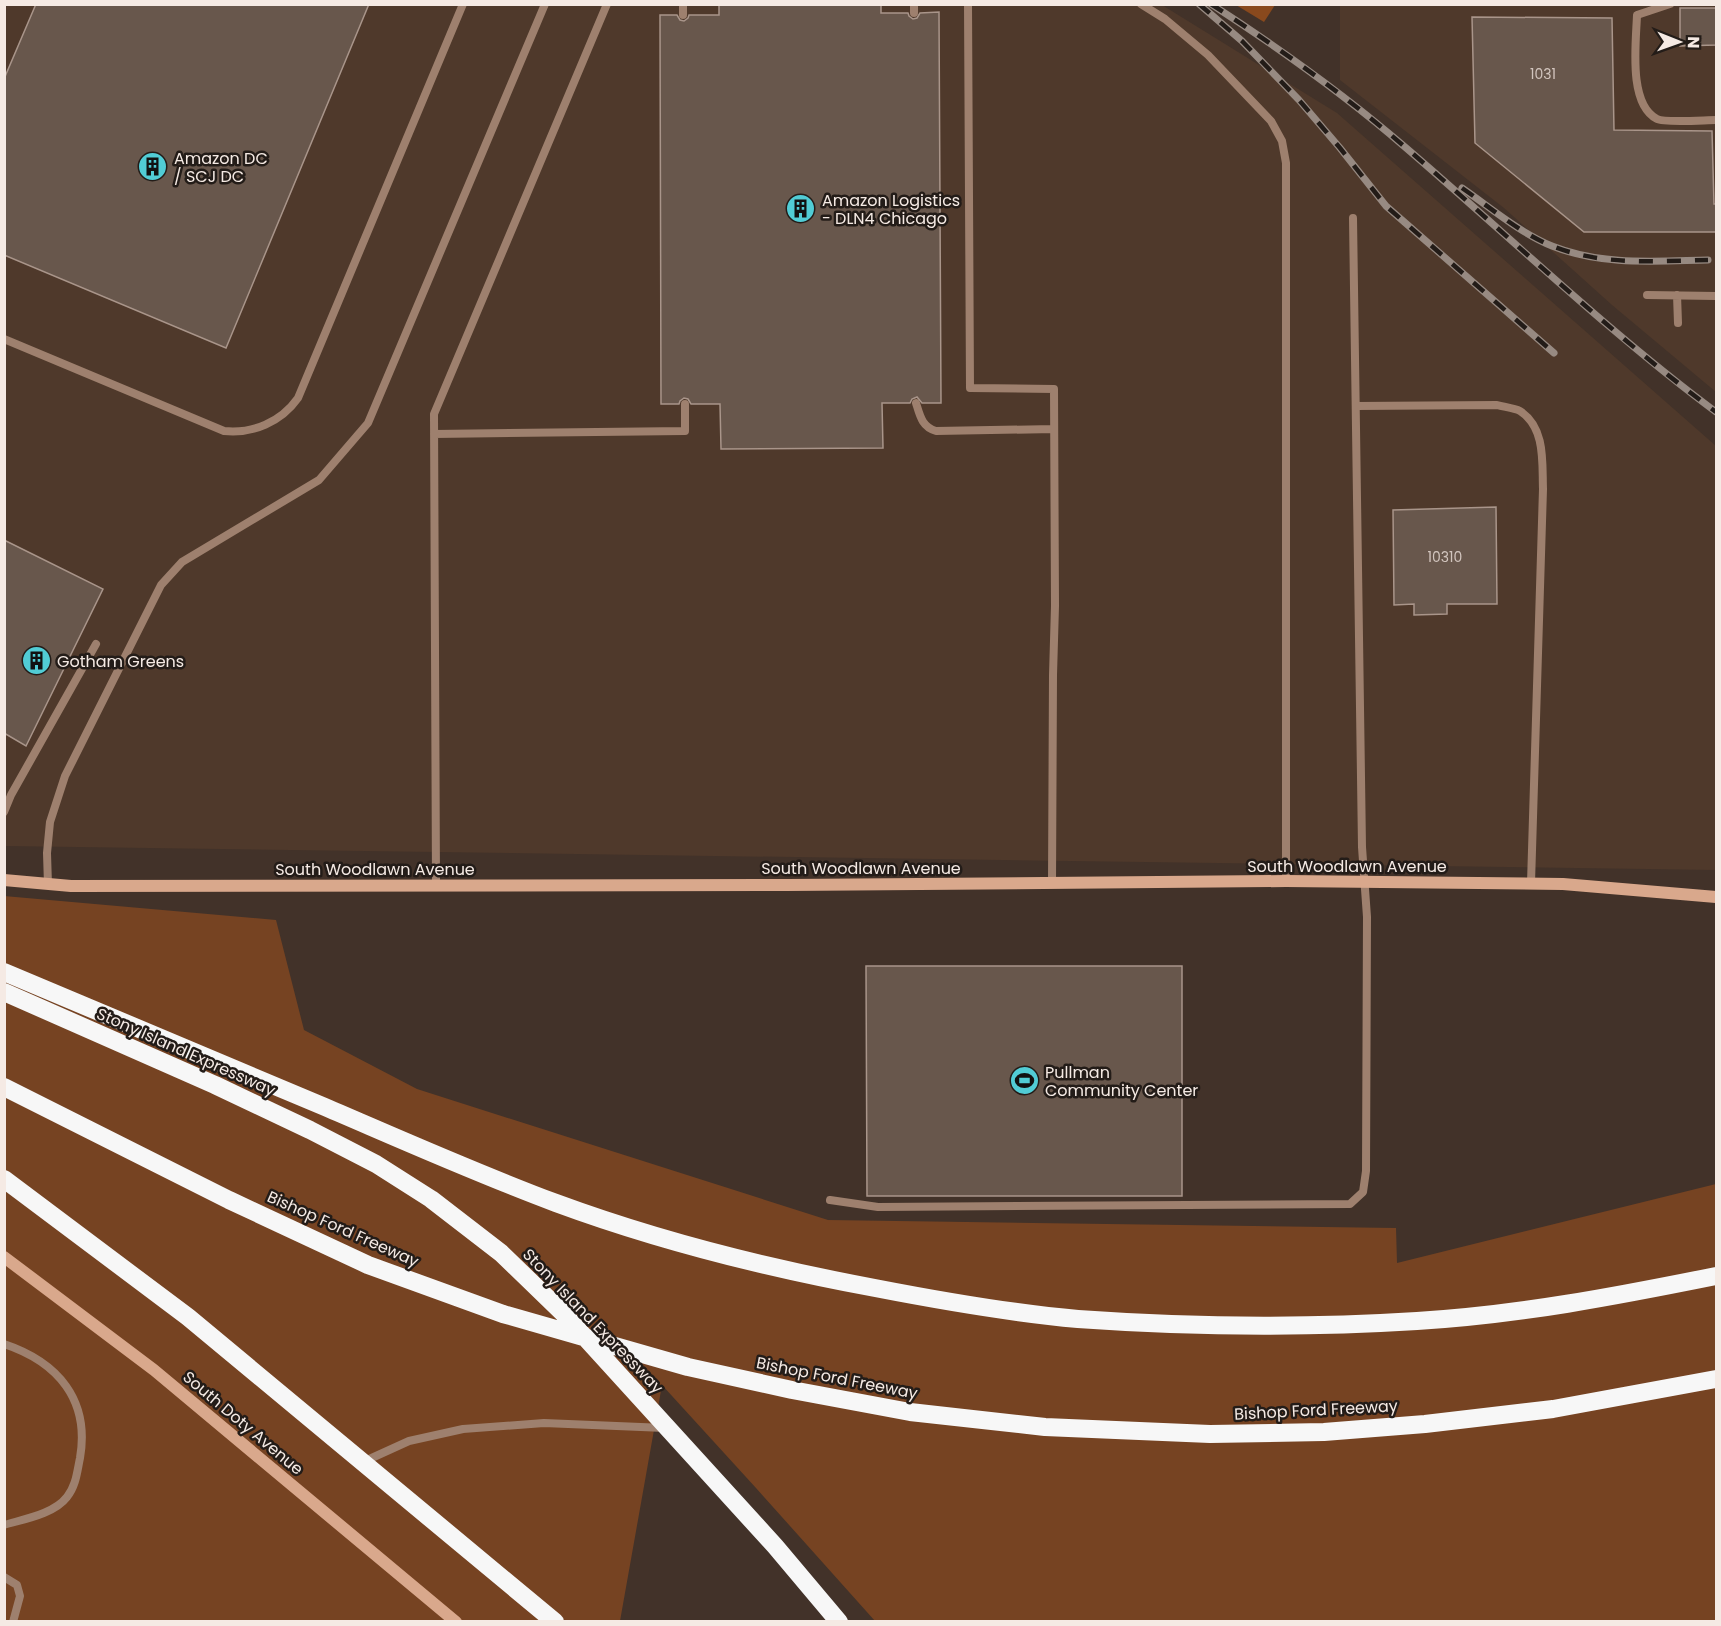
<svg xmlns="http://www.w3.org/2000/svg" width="1721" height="1626" font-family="Poppins,sans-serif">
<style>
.built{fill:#4f392b}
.green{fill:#764322}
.forest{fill:#89491d}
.building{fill:#68574c;stroke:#a9958a;stroke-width:1.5}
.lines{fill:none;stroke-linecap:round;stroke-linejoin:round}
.lane{stroke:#9e806e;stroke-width:8}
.secondary{stroke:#d9a88c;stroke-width:12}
.highway{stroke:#f7f7f7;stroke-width:18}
.rail-casing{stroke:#978a82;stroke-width:7}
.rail{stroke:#231c18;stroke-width:4.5;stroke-dasharray:14;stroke-linecap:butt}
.labels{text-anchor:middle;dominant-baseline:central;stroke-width:5;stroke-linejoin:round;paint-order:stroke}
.number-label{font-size:14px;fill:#d2c5be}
.poi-label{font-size:16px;fill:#f5eae4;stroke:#231c18;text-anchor:start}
.street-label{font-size:16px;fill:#f5eae4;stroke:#231c18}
</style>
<rect width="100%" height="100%" fill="#423229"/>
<path class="built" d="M4 5H1162L1337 113 1716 446V870L5 846Z
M1340 5H1716V392L1612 305 1504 208 1340 80Z"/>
<path class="green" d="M4 896 276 920 304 1030 417 1089 828 1220 1396 1228 1397 1263 1716 1184V1621H875L756 1488 662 1385 620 1621H5Z"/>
<path class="forest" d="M1236 5 1275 4V5L1264 22Z"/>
<path class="building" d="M36 4H369L226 348 4 255V79Z
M719 4H881V13H908L909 16 913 19 917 18 920 13 939 12 941 403H922L917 397 912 399 910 403H882L883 448 721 449 720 404H691L688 399 684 398 680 401 679 404H661L660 15H677L680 20 684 21 688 18 689 15H719Z
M1680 8H1716V45L1680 46Z
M1472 17 1612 18 1614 130 1712 131 1714 204H1716V232H1584L1475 143Z
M1496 507 1497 604H1447V614L1414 615V604L1394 605 1393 510Z
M4 540 103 589 26 746 4 733Z
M866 966H1182V1196H867Z"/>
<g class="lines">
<path class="lane" d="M683 4V15
M968 4 970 388 1054 389 1055 606 1053 675 1052 884
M1141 4 1165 19 1208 55 1271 121 1282 141 1286 163V881
M1670 4 1637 15C1636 43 1628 104 1657 119 1665 123 1705 120 1716 120
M914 13V4
M1647 295 1716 296
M1677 295 1678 323
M4 339 224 431C253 434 281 422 298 398L463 4
M916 403C920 416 922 427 936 431L1054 429
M1356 406 1497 405C1504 407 1514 408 1520 411 1546 428 1542 463 1543 489L1531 883
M434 434 685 431V404
M4 812 11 795 96 644
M48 885 47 853 50 822 65 776 161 585 182 562 319 480 368 423 545 4
M436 885 434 414 607 4
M830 1200 878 1207 1350 1204 1363 1192 1366 1171 1367 917 1362 847 1353 218
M4 1344C58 1362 90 1400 80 1458 77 1472 76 1486 67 1497 54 1514 24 1519 4 1525
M365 1461 409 1441 463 1429 544 1423 665 1428
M4 1577 17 1585 20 1596 13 1622"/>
<path class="secondary" d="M4 880 71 886 788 885 1286 881 1563 884 1716 897
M4 1257 154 1370 456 1622"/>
<path class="highway" d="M4 972C111 1017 218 1062 325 1107 402 1140 478 1174 556 1203 659 1241 767 1268 875 1288 942 1301 1010 1313 1078 1319 1190 1327 1304 1328 1417 1321 1518 1315 1617 1296 1716 1276
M4 992 215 1085 310 1130 376 1164 431 1199 501 1253 562 1312 775 1546 839 1622
M4 1087 229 1200 368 1265 503 1314 688 1367 792 1390 910 1412 1045 1427 1210 1434 1324 1432 1425 1424 1553 1409 1716 1379
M4 1179 188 1317 555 1622"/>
<defs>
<path id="rail" d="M1199 4 1242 41 1299 100 1340 148 1386 206 1554 353
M1211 4C1279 48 1345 95 1405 147 1509 236 1607 331 1716 412
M1462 188C1491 208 1520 233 1552 246 1602 266 1656 261 1708 260"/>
</defs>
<use href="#rail" class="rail-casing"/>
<use href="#rail" class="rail"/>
</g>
<defs>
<symbol id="building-disc" viewBox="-11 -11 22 22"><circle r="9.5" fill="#51ccd5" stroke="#231c18"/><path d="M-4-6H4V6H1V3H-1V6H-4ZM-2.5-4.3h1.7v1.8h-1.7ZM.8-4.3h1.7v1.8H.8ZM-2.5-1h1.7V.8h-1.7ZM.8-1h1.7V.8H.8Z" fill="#111"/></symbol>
<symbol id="stadium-disc" viewBox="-11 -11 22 22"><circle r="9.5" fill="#51ccd5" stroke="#231c18"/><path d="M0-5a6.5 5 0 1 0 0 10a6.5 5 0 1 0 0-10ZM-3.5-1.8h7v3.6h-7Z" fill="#111"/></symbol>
</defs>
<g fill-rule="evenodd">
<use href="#building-disc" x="136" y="150" width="33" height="33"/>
<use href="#building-disc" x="784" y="192" width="33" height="33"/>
<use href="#building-disc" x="20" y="644" width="33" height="33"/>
<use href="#stadium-disc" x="1008" y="1064" width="33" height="33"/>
</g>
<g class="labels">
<g class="number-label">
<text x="1543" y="74">1031</text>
<text x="1445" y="557">10310</text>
</g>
<g class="poi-label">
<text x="174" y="158">Amazon DC<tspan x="174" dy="18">/ SCJ DC</tspan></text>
<text x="822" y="200">Amazon Logistics<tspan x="822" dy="18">- DLN4 Chicago</tspan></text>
<text x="57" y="661">Gotham Greens</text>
<text x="1045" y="1072">Pullman<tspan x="1045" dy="18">Community Center</tspan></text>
</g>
<g class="street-label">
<text x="1347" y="866">South Woodlawn Avenue</text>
<text x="861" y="868">South Woodlawn Avenue</text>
<text x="375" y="869">South Woodlawn Avenue</text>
<text transform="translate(186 1052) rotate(24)">Stony Island Expressway</text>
<text transform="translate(343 1229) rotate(24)">Bishop Ford Freeway</text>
<text transform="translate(593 1321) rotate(46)">Stony Island Expressway</text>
<text transform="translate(837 1378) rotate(11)">Bishop Ford Freeway</text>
<text transform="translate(1316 1410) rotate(-3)">Bishop Ford Freeway</text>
<text transform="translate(243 1423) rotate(40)">South Doty Avenue</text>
</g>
</g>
<rect width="1721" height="1626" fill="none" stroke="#f5eae4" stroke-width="12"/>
<g transform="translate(1679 42) rotate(91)" stroke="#231c18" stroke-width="4.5" paint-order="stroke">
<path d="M0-4.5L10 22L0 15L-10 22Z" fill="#f5eae4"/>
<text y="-9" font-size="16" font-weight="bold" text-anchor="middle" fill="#f5eae4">N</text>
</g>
</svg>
